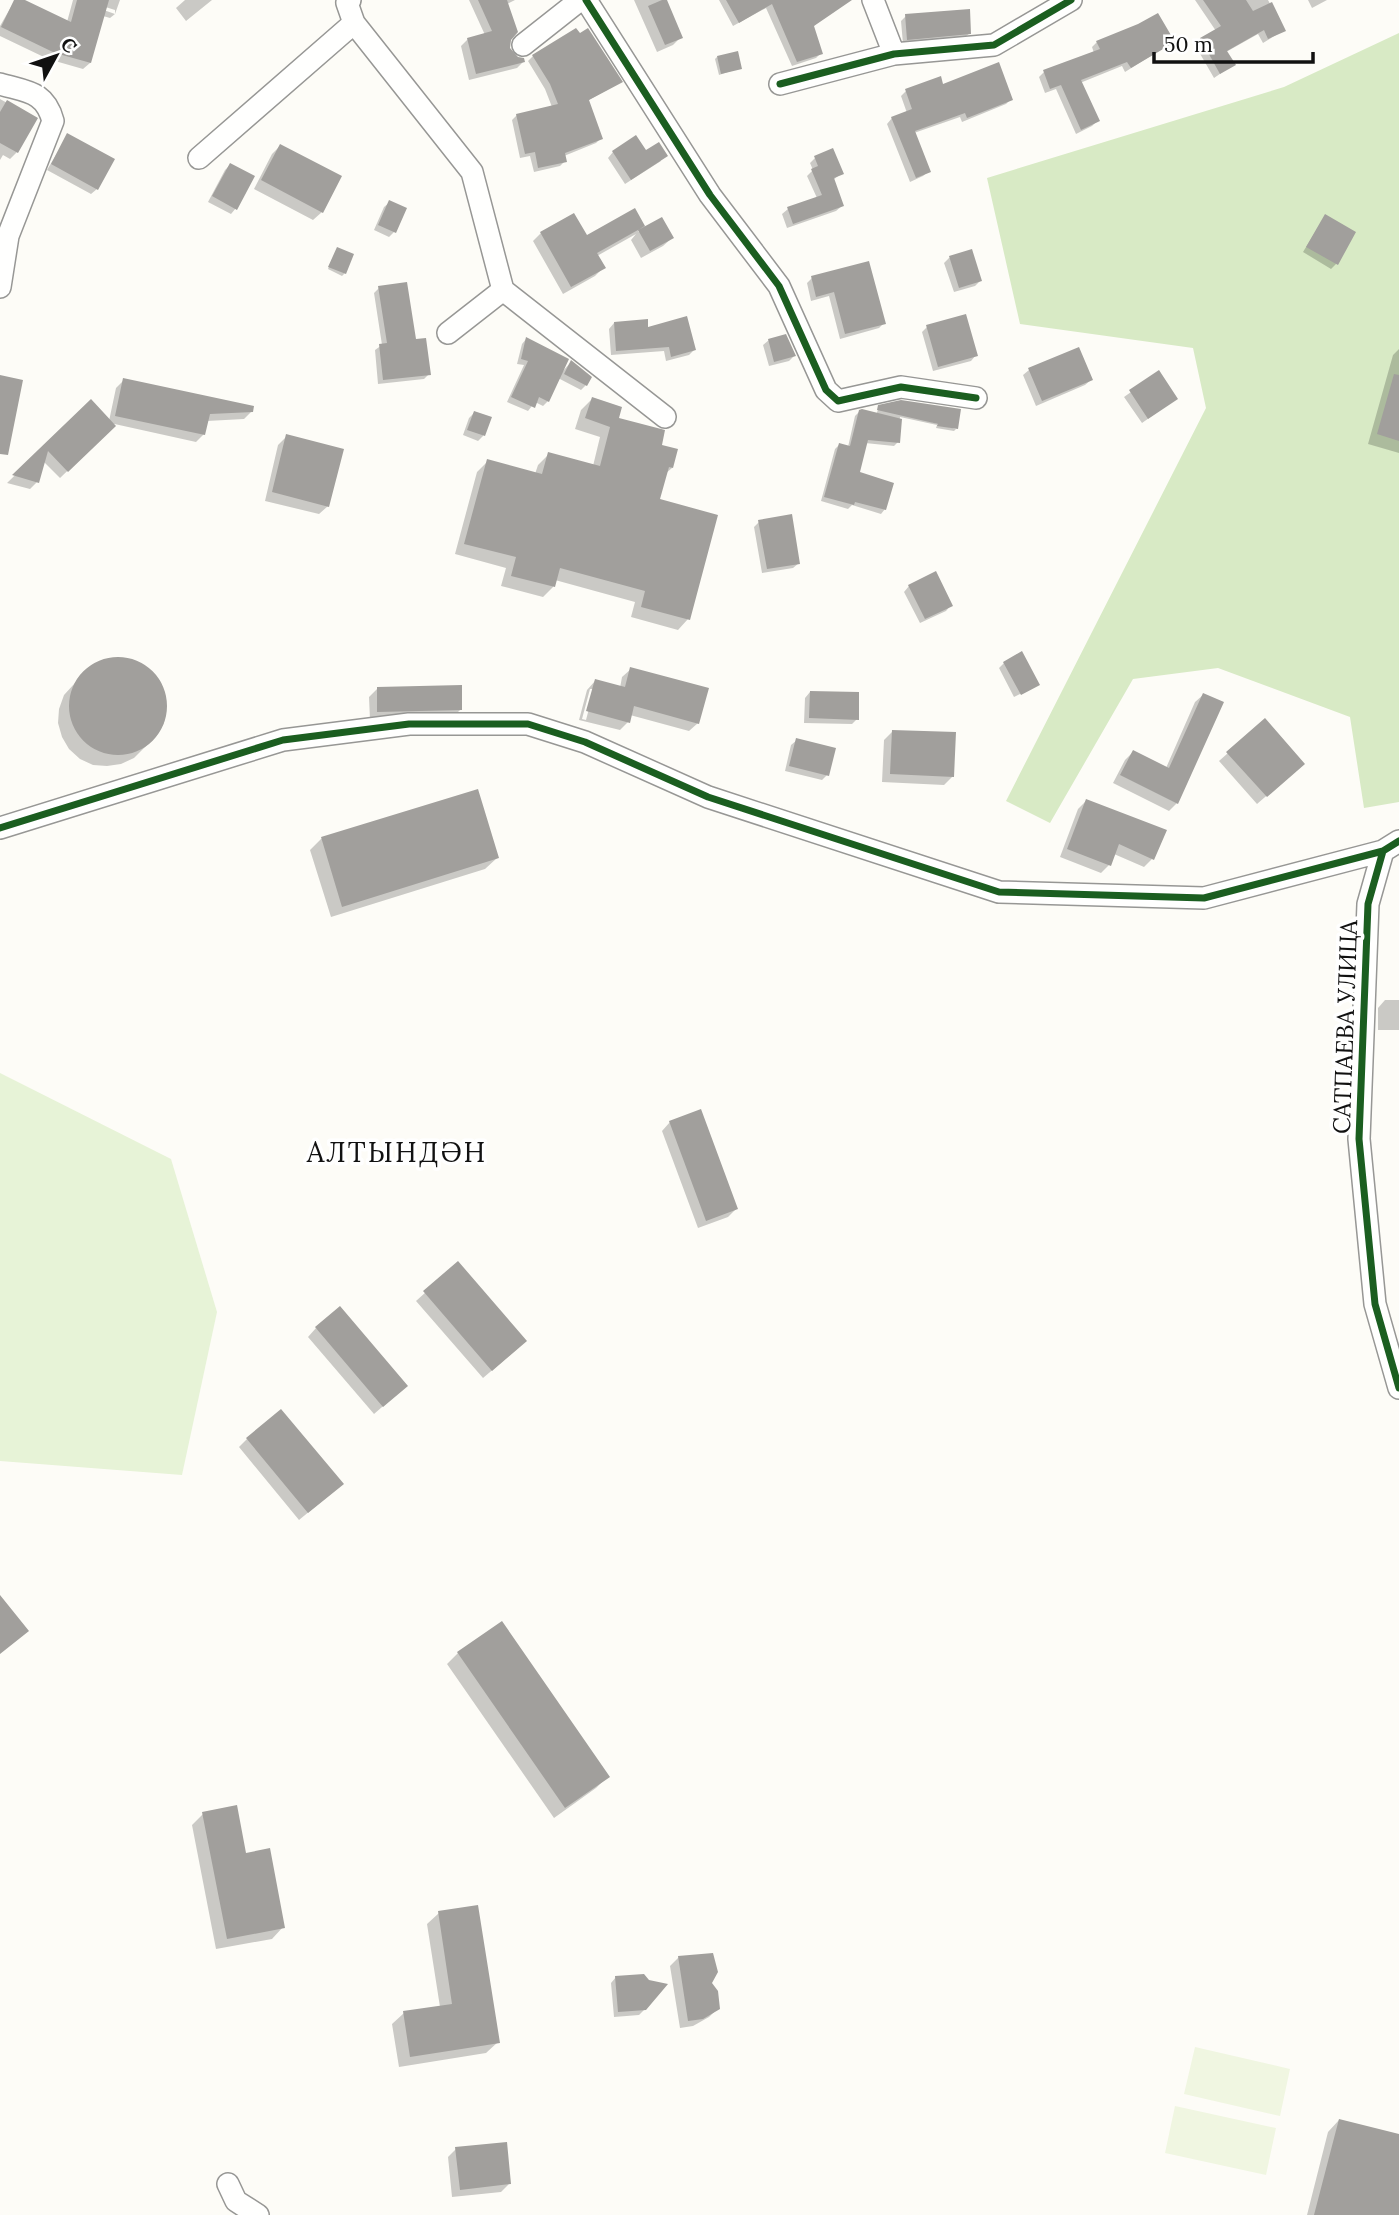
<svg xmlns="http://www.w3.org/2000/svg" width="1399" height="2215" font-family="Lora,serif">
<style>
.green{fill:#e7f3d7}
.forest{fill:#d8eac5}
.pitch{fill:#f0f6e1}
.shadow{fill:#0003;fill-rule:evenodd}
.building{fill:#a19f9c}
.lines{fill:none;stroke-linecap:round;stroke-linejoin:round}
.street-casing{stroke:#979795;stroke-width:24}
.street{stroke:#fffffe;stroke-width:21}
.cycleway-casing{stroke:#fff;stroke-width:11}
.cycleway{stroke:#1b5e20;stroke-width:7}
.labels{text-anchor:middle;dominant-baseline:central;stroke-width:7;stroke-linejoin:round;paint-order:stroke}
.street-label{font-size:24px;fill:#111;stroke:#fff}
.quarter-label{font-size:28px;letter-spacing:2px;fill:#111;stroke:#fff}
</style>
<rect width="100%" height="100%" fill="#fdfcf7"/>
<path class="green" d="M0 1073 171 1159 217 1312 182 1475 0 1461Z"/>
<path class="forest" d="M1399 33V802L1364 808 1350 717 1218 668 1133 679 1050 823 1006 801 1206 408 1193 348 1020 324 987 178 1284 87Z"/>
<path class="pitch" d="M1195 2047 1290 2069 1280 2116 1184 2094Z
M1175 2106 1276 2128 1266 2175 1165 2153Z"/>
<path class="shadow" d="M15 0H21L67 22 73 0H120L115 14V10L99 5 98 8 115 14 110 18 103 16 90 63 83 69 48 59 0 36V26Z
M185 0H212L186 21 176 8Z
M469 0H515L507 4 508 48 517 58 523 62 517 68 469 80 461 46 468 39 485 35Z
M634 0H665L681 37 673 45 657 52Z
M719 0H830L813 27 821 53 816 58 792 66 766 8 733 26Z
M1195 0H1268L1284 30 1263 43 1258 34 1226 52 1233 65 1214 78 1195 45 1216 31Z
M1308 0H1327L1312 8Z
M906 16 970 33 964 38 903 44 901 21Z
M579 36 621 82 587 101 601 138 596 143 564 156 565 161 560 166 534 172 530 156 520 158 512 120 517 115 552 107 545 89 528 61 533 56Z
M1097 42H1173L1125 72 1122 66 1080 83 1097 121 1092 126 1076 134 1056 89 1045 93 1039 77 1044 72 1094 53 1092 47Z
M717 57 740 68 719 75 715 59Z
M906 91 1011 99 1006 104 962 122 960 117 914 133 929 171 923 176 910 182 887 124 892 118 907 113 901 96Z
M0 99 36 119 17 152 10 159 3 155 0 160Z
M68 135 97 189 91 194 47 170Z
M280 146 322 212 313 220 254 189 272 154Z
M613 152 645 153 661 161 625 184 608 158Z
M815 158 842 173 833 180 842 206 836 211 787 228 782 214 788 209 817 198 807 176 813 170 810 163Z
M230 165 236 208 231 214 208 202 225 170Z
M390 202 394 232 389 237 374 230 384 207Z
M1325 216 1336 264 1331 269 1303 252Z
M661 219 672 238 663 246 641 258 631 240 636 234 597 256 603 268 595 276 563 294 533 241 541 233 586 238 643 226 638 232Z
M337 249 345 273 342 276 328 269Z
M970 251 980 281 975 286 954 292 944 263 949 258Z
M812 278 884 323 879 328 840 339 829 296 811 301 807 283Z
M379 288 414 341 429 374 424 379 378 384 375 350 382 345 374 293Z
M614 323 647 329 694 350 689 355 666 361 664 351 611 355 609 329Z
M927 327 976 355 971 361 933 371 922 332Z
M526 339 562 372 571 362 586 385 581 390 558 378 548 401 543 406 535 402 528 411 507 402 524 365 517 364 522 344Z
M769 340 794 356 789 361 769 366 763 345Z
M1078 349 1091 380 1085 385 1036 406 1023 375 1029 370Z
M1399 349V453L1368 444 1393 355Z
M1159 372 1176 399 1142 423 1124 397Z
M124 380 251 412 244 419 207 421 204 434 196 442 110 423 114 426 60 478 43 461 37 482 30 489 7 483 90 402 109 421 116 388Z
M592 399 616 420 659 446 672 468 665 474 658 501 688 619 678 630 631 617 635 602 555 580 553 587 543 597 501 586 506 568 455 554 477 472 488 461 535 474 538 465 549 454 593 466 600 437 575 429 581 410Z
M879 407 956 429 954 431 936 428 937 425 900 417 898 442 894 446 865 443 857 473 885 509 881 514 852 505 848 509 821 501 835 449 839 445 848 447 855 416 859 412 876 415Z
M474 413 490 418 483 436 478 441 463 435 469 418Z
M287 436 328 506 319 514 265 501 278 445Z
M759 522 799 563 793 568 762 573 754 527Z
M909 586 951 605 946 611 920 623 904 592Z
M124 658 138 662 150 670 160 681 165 694 166 708 164 723 157 735 134 758 121 764 107 766 93 765 80 759 69 749 62 737 58 723 59 709 64 695 85 672 97 663 110 659Z
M1004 663 1038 685 1014 697 999 668Z
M631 669 698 723 689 731 630 715 628 722 620 730 579 720 587 690 595 681 620 688 622 677ZM590 689H594L586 720 582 719Z
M378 688 461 709 452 718 370 720 369 697Z
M810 692 857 719 852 724 804 723 805 698Z
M1203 695 1177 803 1169 811 1113 783 1125 760 1133 752 1166 768 1195 702Z
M892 732 953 776 944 785 882 782 884 740Z
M797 740 827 775 822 780 785 771 791 745Z
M1228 753 1294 772 1257 804 1219 761Z
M476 791 497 858 485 869 331 917 310 850 321 839Z
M1086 801 1152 859 1144 867 1114 854 1109 865 1101 873 1060 857 1078 809Z
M1385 1000H1399V1030H1378V1008Z
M670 1122 736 1209 728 1217 698 1228 662 1131Z
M458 1263 517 1349 483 1378 416 1301Z
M316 1328 397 1394 374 1414 308 1337Z
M247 1439 333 1492 299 1520 239 1447Z
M458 1653 608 1776 596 1788 554 1818 447 1664Z
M203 1814 245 1855 283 1927 272 1939 216 1949 192 1825Z
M439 1913 498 2042 486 2053 399 2067 392 2024 404 2013 440 2007 427 1924Z
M679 1957 709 1983 718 2008 709 2017 693 2026 680 2028 670 1966Z
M616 1977 645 2009 639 2015 614 2017 611 1983Z
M1339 2120 1399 2136V2215H1307L1328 2132Z
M456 2149 509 2184 501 2192 452 2197 448 2157Z"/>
<path class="building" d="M14 0H25L71 22 77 0H109L91 63 55 53 1 27Z
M478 0H507L518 32 511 40 510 48 518 57 524 58 525 62 476 74 467 38 492 31Z
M662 0H667L683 38 665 45 648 6Z
M726 0H852L814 26 823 54 797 62 772 4 739 23Z
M1203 0H1246L1253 11 1272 2 1286 31 1268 39 1264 30 1227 51 1236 65 1220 74 1200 38 1221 26Z
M970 9 971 34 907 40 905 14Z
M1158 13 1175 42 1131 68 1127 62 1081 80 1100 121 1081 130 1061 85 1050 89 1043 70 1100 49 1096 41 1138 24Z
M576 28 580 33 588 28 623 82 589 100 603 139 565 153 567 162 538 168 535 152 525 154 516 114 558 104 550 84 532 55Z
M738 51 742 69 721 74 717 56Z
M999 62 1013 100 967 118 965 113 915 131 931 172 916 178 891 117 912 109 905 89 941 76 943 84Z
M7 100 38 118 18 153 0 143V112Z
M67 133 115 159 98 190 51 164Z
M636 135 646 150 659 142 668 156 631 180 612 151Z
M280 144 342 176 323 213 261 180Z
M833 148 844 174 834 178 844 206 793 224 787 207 822 195 811 169 818 166 814 156Z
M230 163 255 176 237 210 212 196Z
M389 200 407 208 396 233 378 225Z
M635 208 645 226 597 253 606 268 571 287 540 232 574 213 587 235Z
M1325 214 1356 232 1338 265 1306 247Z
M662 217 674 238 650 251 638 230Z
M337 247 354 254 346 274 328 267Z
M972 249 982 281 959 288 949 256Z
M869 261 886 324 845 334 834 292 816 297 811 276Z
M407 282 416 339 426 338 431 375 383 380 379 344 387 343 378 286Z
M966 314 978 356 938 367 926 325Z
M687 316 696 350 671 357 669 347 616 351 614 322 648 319V327Z
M786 334 796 356 774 362 768 339Z
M526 337 569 359 549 402 539 397 535 408 511 397 528 361 521 359Z
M1079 347 1093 380 1042 401 1028 368Z
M571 360 592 377 587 386 564 374Z
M1159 370 1178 399 1148 419 1129 390Z
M1394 374 1399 375V441L1377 434Z
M0 375 23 380 8 455 0 454Z
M123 378 254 406 253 412 210 414 205 435 115 416Z
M592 397 622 407 619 418 665 430 662 445 678 449 673 468 669 467 660 499 718 515 690 620 641 607 645 591 560 568 555 587 511 576 516 557 464 544 487 459 542 474 548 452 600 466 610 427 585 418Z
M91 399 116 426 68 472 48 451 39 483 12 475Z
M901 400 961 409 958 429 937 426 938 424 877 410 878 405Z
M862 409 902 419 900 443 868 440 860 472 894 483 886 510 855 502 854 505 824 497 839 443 850 446 859 410Z
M474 411 492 417 485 436 467 430Z
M286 434 344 449 329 507 272 492Z
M792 514 800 564 767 569 758 520Z
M936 571 953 606 925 619 908 585Z
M1022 651 1040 685 1021 695 1003 662Z
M69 706a49 49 0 1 1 98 0a49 49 0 1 1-98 0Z
M630 667 709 688 699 724 634 706 630 723 586 711 595 679 625 687Z
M462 685V710L377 712V687Z
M810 691 859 692V720L809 718Z
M1203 693 1224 702 1178 804 1120 775 1133 750 1169 768Z
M1265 718 1305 764 1267 797 1226 752Z
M892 730 956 732 954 777 890 774Z
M796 738 836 748 829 776 789 766Z
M478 789 499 858 342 907 321 837Z
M1086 799 1167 830 1154 860 1119 844 1111 866 1067 849Z
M701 1109 738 1209 706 1221 669 1121Z
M458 1261 527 1341 492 1371 423 1291Z
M340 1306 408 1386 383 1407 315 1327Z
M281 1409 344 1484 308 1513 246 1438Z
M0 1595 29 1631 0 1654Z
M502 1621 610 1777 565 1808 457 1652Z
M237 1805 246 1853 270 1848 285 1928 227 1939 202 1812Z
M478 1905 500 2043 410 2057 403 2011 452 2004 438 1911Z
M713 1953 718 1972 712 1983 718 1991 720 2009 703 2019 688 2021 678 1956Z
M644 1974 649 1980 668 1984 646 2010 618 2012 615 1976Z
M1339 2119 1399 2134V2215H1314Z
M507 2142 511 2184 460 2190 455 2147Z"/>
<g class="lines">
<defs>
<path id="street" d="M350 0 347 3 354 23 472 172 503 290 448 333
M586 0 710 195 779 286 826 390 838 401 901 387 976 398
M873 0 894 54
M523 45 580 0
M0 84C27 92 45 91 53 121L8 236 0 287
M780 84 894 54 994 45 1071 0
M199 158 354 23
M503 290 665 417
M0 828 283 740 409 724H528L585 742 708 797 999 892 1204 898 1383 851
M1399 841 1383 851 1368 904 1359 1139 1375 1304 1399 1388
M228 2184 236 2201 258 2215"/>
</defs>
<use href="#street" class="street-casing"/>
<use href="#street" class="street"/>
<defs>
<path id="cycleway" d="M586 0 710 195 779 286 826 390 838 401 901 387 976 398
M780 84 894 54 994 45 1071 0
M0 828 283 740 409 724H528L585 742 708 797 999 892 1204 898 1383 851
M1399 841 1383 851 1368 904 1359 1139 1375 1304 1399 1388"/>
</defs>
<use href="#cycleway" class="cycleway-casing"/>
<use href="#cycleway" class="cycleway"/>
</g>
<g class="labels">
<g class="street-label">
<text transform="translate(1345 1027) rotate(-88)">САТПАЕВА УЛИЦА</text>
</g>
<g class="quarter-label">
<text x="397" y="1152">АЛТЫНДӘН</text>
</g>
</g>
<g transform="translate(56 56) rotate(50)" stroke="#ffffff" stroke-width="5" paint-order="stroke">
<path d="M0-5L12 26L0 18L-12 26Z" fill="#111111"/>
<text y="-10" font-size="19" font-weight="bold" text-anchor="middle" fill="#111111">С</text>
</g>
<path d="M1154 52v10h159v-10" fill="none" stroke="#111111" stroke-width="3.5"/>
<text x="1164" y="52" font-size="21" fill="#111111" stroke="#ffffff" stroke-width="5" paint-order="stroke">50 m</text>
</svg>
